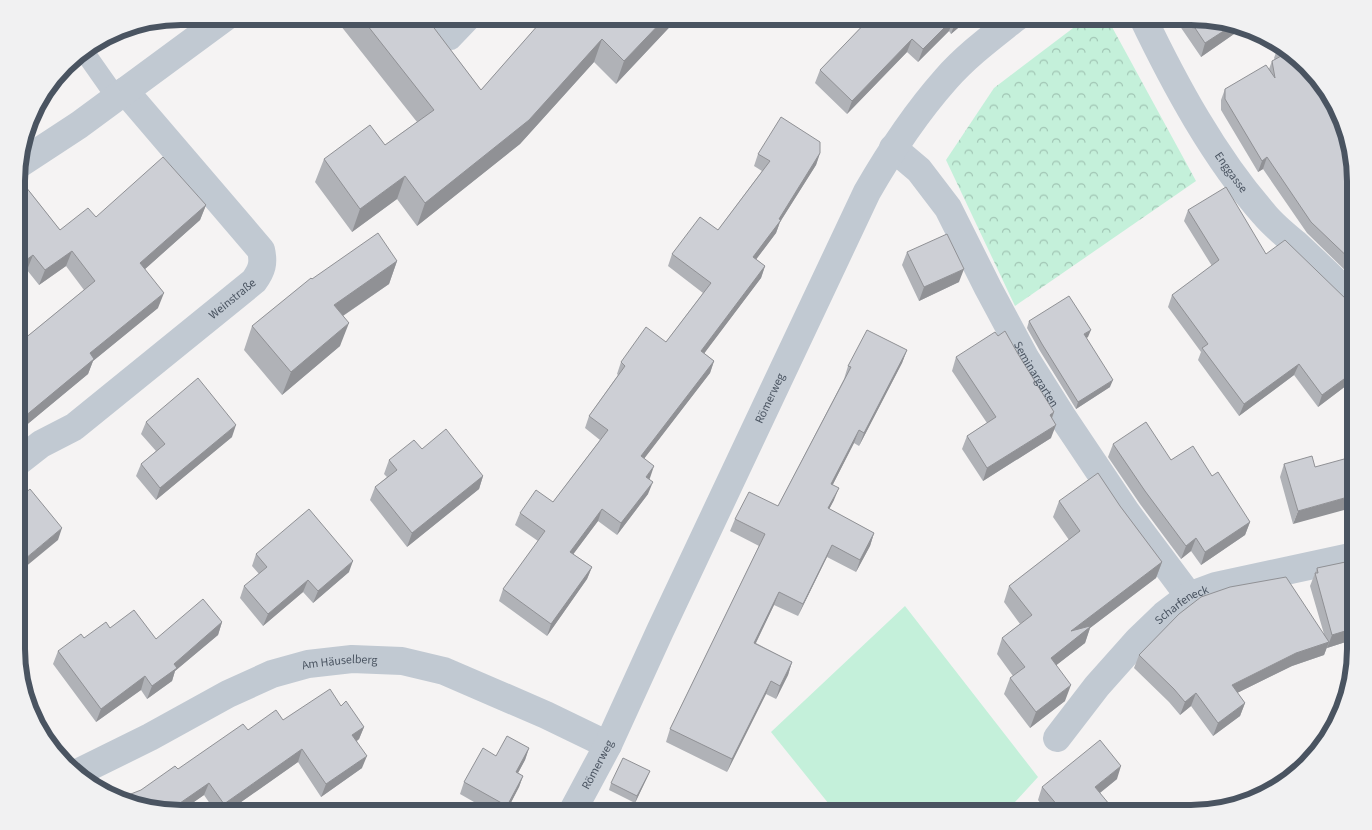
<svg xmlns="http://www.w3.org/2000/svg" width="1372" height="830" font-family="'Source Sans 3',sans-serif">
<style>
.green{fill:#c4f0da}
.park{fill:url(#park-crowns)}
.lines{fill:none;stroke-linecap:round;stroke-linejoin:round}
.service{stroke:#c1c9d2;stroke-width:20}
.minor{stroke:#c1c9d2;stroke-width:28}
.tertiary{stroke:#c1c9d2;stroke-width:28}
.wall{fill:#b0b2b7}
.shaded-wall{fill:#909195}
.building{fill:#cdcfd5;stroke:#909195}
.labels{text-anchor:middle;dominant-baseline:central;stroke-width:5;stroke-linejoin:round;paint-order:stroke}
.street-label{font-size:12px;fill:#4a5461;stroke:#fff}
.rim{fill:none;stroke:#4a5461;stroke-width:6}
</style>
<defs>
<pattern id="park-crowns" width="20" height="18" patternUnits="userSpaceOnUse" patternTransform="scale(1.25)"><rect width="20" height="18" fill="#c4f0da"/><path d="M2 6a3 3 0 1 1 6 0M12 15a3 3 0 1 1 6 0" fill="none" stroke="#a1c5b4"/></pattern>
</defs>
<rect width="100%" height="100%" fill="#f5f3f3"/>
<path class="green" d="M905 606 1038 777 1015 802 1025 813 837 814 771 732Z"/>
<path class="park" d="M1089 16H1106L1196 181 1015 306 946 160 994 88Z"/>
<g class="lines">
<path class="service" d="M431 16 451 40 474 16
M83 50 116 97"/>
<g class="minor">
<path id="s1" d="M1142 16C1175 85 1214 157 1264 214 1273 225 1284 234 1295 243 1315 262 1336 281 1355 301"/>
<path id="s2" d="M893 148 919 170 948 208 988 288 1026 359 1062 416 1127 513 1189 596"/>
<path id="s3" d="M18 462 41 444 74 427 254 281C262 270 264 263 261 250L125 91"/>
<path id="s4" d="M1057 738 1097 686 1138 640 1164 615 1189 596 1216 586 1355 556"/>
<path id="s5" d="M77 773 150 737 228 694 272 674 308 664 352 659 402 661 444 671 546 715 608 745"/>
</g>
<g class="tertiary">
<path d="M18 165 79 125 227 16"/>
<path id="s6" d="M571 814 608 745 660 631 867 192C890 152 915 114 946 79 967 55 993 36 1018 16"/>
</g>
</g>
<path class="wall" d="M333 16H425L481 90 543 20 539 16H680L616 84 594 62 520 144 417 226 397 199 352 232 315 182 324 159 385 145 417 122Z
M872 16H972L951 34 949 31 918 62 907 52 847 114 815 83 820 70Z
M1173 16H1191L1234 34 1201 57Z
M1278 47 1355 170V280L1307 233 1263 169 1258 172 1221 110V100L1225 89 1269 69 1272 61 1275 60 1274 58Z
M820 153 816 165 780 222 776 233 756 259 765 266 761 278 704 353 714 361 710 373 644 458 650 478 649 479 648 494 617 535 598 521 573 554 592 567 587 579 547 636 499 601 503 589 538 541 515 525 520 513 553 502 600 440 585 428 589 416 618 375 617 374 621 362 666 342 703 293 668 266 672 254 718 230 762 171 754 166 758 154Z
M18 177 60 230 96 217 206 205 200 220 145 269 158 308 93 361 88 374 18 432V344L84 290 66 266 39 285 27 270Z
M1188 210 1266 254 1355 379 1318 407 1294 375 1239 416 1198 360 1201 352 1168 307 1172 295 1212 266 1184 221Z
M907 252 959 282 919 301 902 265Z
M397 261 389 284 343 316 340 346 282 395 244 350 252 326 312 279Z
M1029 321 1088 337 1086 338 1110 387 1076 409 1040 351 1027 328Z
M998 336 1018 354 1054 412 1052 419 1051 438 983 481 962 449 967 436 987 423 952 371 956 357Z
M907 350 902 363 859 446 854 443 833 484 834 500 829 509 874 533 870 546 856 572 827 557 798 616 774 605 756 643 792 662 788 675 776 699 766 694 727 772 666 742 670 729 759 546 730 531 735 519 778 506 844 379 848 366Z
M146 422 232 437 156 500 136 476 141 464 156 451 141 434Z
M1113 444 1171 460 1212 476 1250 522 1245 535 1201 565 1191 551 1181 559 1140 504 1108 457Z
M422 449 483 476 479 489 407 547 370 500 375 487 387 477 384 474 389 460Z
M1284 464 1315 467 1293 524 1280 477Z
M1059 501 1120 506 1162 562 1156 578 1090 628 1085 643 1056 665 1065 701 1030 728 1004 694 1010 678 1013 676 997 654 1002 638 1020 624 1004 602 1009 586 1069 540 1053 517Z
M256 554 349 572 313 603 303 592 263 626 240 598 244 586 259 574 252 566Z
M1355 560V639L1327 648V647L1324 655 1292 666 1237 693 1245 703 1240 716 1213 736 1191 706 1180 715 1169 702 1134 668 1139 655 1324 634 1310 586 1317 568Z
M222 622 218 635 175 671 172 681 147 699 141 690 96 722 53 664 58 651 84 638 110 628 156 639Z
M283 720 364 727 359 739 357 741 362 768 321 797 298 762 224 814H217L204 795 178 813 138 808 141 790 248 730Z
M529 748 525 760 518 773 523 776 519 787 505 814H495L460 794 464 782 496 756Z
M650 771 635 803 609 790 611 783Z
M1117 779 1100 793 1113 813H1048L1038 800 1042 787Z"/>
<path class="shaded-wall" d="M667 16H680L616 84 624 61Z
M961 16H972L951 34 956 20Z
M954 18 949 31 918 62 923 49Z
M1236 23 1238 24 1234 34 1201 57 1205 43Z
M602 39 594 62 520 144 417 226 425 203Z
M912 39 907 52 847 114 852 101Z
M37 112 31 128 26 131 31 116Z
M820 153 816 165 780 222 776 233 749 269 753 257 779 219Z
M1267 157 1263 169 1258 172 1262 161Z
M405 176 397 199 352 232 360 209Z
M206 205 200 220 135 278 140 263Z
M72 251 66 266 39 285 45 270Z
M33 255 27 270 18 277V266Z
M397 261 389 284 325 328 334 305Z
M765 266 761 278 697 363 701 351Z
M964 269 959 282 919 301 924 287Z
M164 293 158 308 93 361 88 374 18 432V422L90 353Z
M349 323 340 346 282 395 291 372Z
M1091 330 1088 337 1081 341 1084 334Z
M907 350 902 363 859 446 864 433Z
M714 361 710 373 637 468 641 456Z
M1299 364 1294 375 1239 416 1244 404Z
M1355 371V379L1318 407 1322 395Z
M1113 380 1110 387 1076 409 1078 402Z
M1054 412 1049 425 1050 415Z
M236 425 232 437 156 500 160 488Z
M1056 425 1051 438 983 481 987 468Z
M859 430 854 443 827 496 831 484Z
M654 466 650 478 642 489 646 477Z
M483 476 479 489 407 547 412 533Z
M653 482 648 494 617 535 621 523Z
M839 488 834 500 823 521 828 508Z
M1355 495V507L1293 524 1298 511Z
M602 509 598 521 566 564 570 552Z
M1250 522 1245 535 1201 565 1205 552Z
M62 528 58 540 18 573V566L19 564Z
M874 533 870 546 856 572 860 560Z
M1196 538 1191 551 1181 559 1186 546Z
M832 545 827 557 798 616 803 604Z
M353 561 349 572 313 603 318 591Z
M1162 562 1156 578 1090 628 1085 643 1045 674 1051 658 1071 631Z
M592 567 587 579 547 636 551 624Z
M308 580 303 592 263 626 268 614Z
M779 592 774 605 750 655 754 643Z
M222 622 218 635 175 671 172 681 147 699 152 686 174 664Z
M1355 628V639L1327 648 1332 635Z
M1329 642 1324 655 1292 666 1227 698 1232 685 1296 653Z
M792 662 788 675 776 699 780 686Z
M145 676 141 690 96 722 101 709Z
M771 681 766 694 727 772 732 759Z
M1071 685 1065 701 1030 728 1036 712Z
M1196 693 1191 706 1180 715 1185 702Z
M1245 703 1240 716 1213 736 1218 723Z
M364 727 359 739 348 747 352 735Z
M529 748 525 760 512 784 516 772Z
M302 749 298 762 224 814H220L224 804Z
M367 756 362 768 321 797 326 784Z
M1121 766 1117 779 1091 800 1095 787Z
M650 771 647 778 635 803 637 796Z
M523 776 519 787 505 814H504L507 806Z
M209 783 204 795 178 813 167 812Z"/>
<path class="building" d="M360 16H425L481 90 546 16H667L624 61 602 39 529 120 425 203 405 176 360 209 324 159 370 125 385 145 434 110Z
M872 16H961L956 20 954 18 923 49 912 39 852 101 820 70Z
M1187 16 1234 22 1236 23 1205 43Z
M1282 44 1334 98 1355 170V264L1311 222 1267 157 1262 161 1225 99V89L1266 65 1275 78 1272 61 1283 55 1278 47Z
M34 107 37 112 31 116 33 108Z
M781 117 820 142V153L779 219 781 220 753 257 765 266 701 351 714 361 641 456 654 466 646 477 653 482 621 523 602 509 570 552 592 567 551 624 503 589 545 531 520 513 536 490 553 502 608 430 589 416 625 366 621 362 646 327 666 342 711 283 672 254 700 217 718 230 770 161 758 154Z
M163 157 206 205 140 263 164 293 90 353 94 359 18 422V344L95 281 72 251 45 270 33 255 18 266V177L60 230 88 208 96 217Z
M1226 187 1266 254 1285 240 1348 301 1355 305V371L1322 395 1299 364 1244 404 1202 348 1208 344 1172 295 1219 260 1188 210Z
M378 233 397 261 334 305 349 323 291 372 252 326 311 278 312 279Z
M947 234 964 269 924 287 907 252Z
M1069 296 1091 330 1084 334 1113 380 1078 402 1042 344 1029 321Z
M867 330 907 350 864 433 859 430 831 484 839 488 828 508 874 533 860 560 832 545 803 604 779 592 754 643 792 662 780 686 771 681 732 759 670 729 765 534 735 519 749 492 778 506 851 367 848 366Z
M1005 331 1018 354 1054 412 1050 415 1056 425 987 468 967 436 996 417 956 357 995 332 998 336Z
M198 378 236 425 160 488 141 464 165 444 146 422Z
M1146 422 1171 460 1193 446 1212 476 1218 472 1250 522 1205 552 1196 538 1186 546 1145 491 1113 444Z
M446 429 483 476 412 533 375 487 397 470 389 460 414 440 422 449Z
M1312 456 1315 467 1355 456V495L1298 511 1284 464Z
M1098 473 1120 506 1162 562 1071 631 1090 626V627L1051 658 1071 685 1036 712 1010 678 1025 667 1002 638 1032 615 1009 586 1080 531 1059 501Z
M30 489 62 528 19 564 18 562V499Z
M309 509 353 561 318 591 308 580 268 614 244 586 267 567 256 554Z
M1355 560V628L1332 635 1315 573H1318L1317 568Z
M1286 577 1329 642 1296 653 1232 685 1245 703 1218 723 1196 693 1185 702 1174 689 1139 655 1179 614 1201 597 1230 587Z
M203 599 222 622 174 664 177 668 152 686 145 676 101 709 58 651 81 634 84 638 106 622 110 628 134 610 156 639Z
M330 689 341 706 346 701 364 727 352 735 367 756 326 784 302 749 224 804 209 783 167 812 138 808 118 799 141 790 175 766 178 769 243 724 248 730 276 710 283 720Z
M507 736 529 748 516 772 523 776 507 806 464 782 483 748 496 756Z
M1100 740 1121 766 1095 787 1114 810 1110 813H1064L1042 787Z
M623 758 650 771 637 796 611 783Z"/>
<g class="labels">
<g class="street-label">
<text stroke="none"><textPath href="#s1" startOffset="180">Enggasse</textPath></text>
<text stroke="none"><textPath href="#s3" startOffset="270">Weinstraße</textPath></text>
<text stroke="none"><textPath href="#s2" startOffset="270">Seminargarten</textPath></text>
<text stroke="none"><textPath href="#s6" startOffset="461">Römerweg</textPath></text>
<text stroke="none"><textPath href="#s4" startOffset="184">Scharfeneck</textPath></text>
<text stroke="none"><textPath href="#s5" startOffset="288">Am Häuselberg</textPath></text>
<text stroke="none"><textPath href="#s6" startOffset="56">Römerweg</textPath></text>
</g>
</g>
<path d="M0 0H1372V830H0ZM181 25H1191A156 156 0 0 1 1347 181V649A156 156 0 0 1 1191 805H181A156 156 0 0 1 25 649V181A156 156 0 0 1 181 25Z" fill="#f1f1f2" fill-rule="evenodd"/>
<path class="rim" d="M181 25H1191A156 156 0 0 1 1347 181V649A156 156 0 0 1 1191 805H181A156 156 0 0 1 25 649V181A156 156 0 0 1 181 25Z"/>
</svg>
